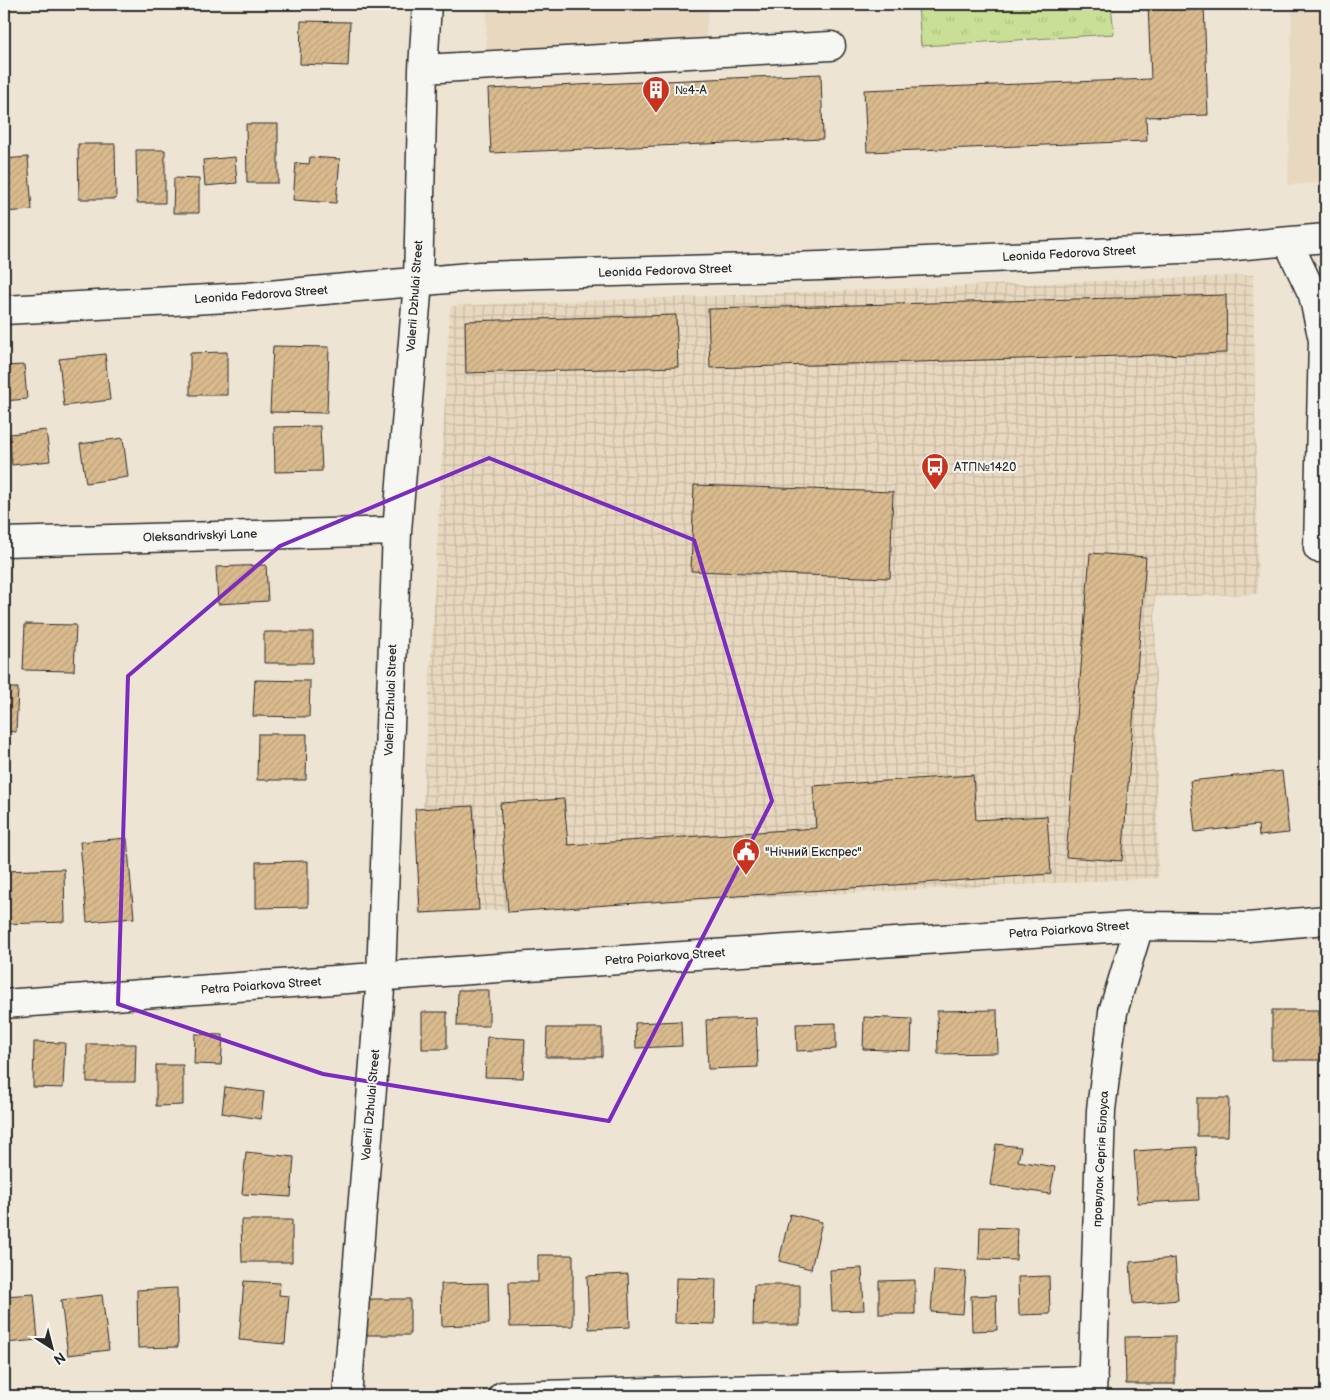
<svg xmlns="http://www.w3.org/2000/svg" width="1330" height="1400" font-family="'Balsamiq Sans',sans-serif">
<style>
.built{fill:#e8d8bf}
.industrial{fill:url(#industrial-grid)}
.grass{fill:url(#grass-tufts);stroke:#7a8560}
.building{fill:url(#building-hatch);stroke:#2b2b2b}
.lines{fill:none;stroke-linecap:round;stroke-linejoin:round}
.minor-casing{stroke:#2b2b2b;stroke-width:31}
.minor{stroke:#f6f6f2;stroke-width:28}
.marked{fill:none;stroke:#7b2cbf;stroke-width:4;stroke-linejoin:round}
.labels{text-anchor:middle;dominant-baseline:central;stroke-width:4;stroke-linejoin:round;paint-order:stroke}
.poi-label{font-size:12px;fill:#2b2b2b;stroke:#f6f6f2;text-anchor:start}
.street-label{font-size:12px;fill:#2b2b2b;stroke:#f6f6f2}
</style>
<defs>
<pattern id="industrial-grid" width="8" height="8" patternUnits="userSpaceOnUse" patternTransform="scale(1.25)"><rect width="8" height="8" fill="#e8d8bf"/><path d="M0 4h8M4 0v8" fill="none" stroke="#c7baa4"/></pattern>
<pattern id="grass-tufts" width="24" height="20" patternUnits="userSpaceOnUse" patternTransform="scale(1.25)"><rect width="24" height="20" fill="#c8df95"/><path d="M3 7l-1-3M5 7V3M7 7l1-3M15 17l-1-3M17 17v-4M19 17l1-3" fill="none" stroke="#acc081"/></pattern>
<pattern id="building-hatch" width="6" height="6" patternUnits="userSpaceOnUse" patternTransform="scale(1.25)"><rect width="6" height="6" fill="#dabb8e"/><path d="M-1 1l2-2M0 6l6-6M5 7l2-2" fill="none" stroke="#bba17b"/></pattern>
</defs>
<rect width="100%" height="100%" fill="#eee4d4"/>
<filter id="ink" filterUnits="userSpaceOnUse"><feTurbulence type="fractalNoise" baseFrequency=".02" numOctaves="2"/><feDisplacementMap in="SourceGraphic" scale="10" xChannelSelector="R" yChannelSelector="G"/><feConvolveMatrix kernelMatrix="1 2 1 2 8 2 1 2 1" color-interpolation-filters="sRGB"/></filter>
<g filter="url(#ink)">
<path class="built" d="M487 4H709L705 45 486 51Z
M1292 4H1326V182L1288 185Z"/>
<path class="industrial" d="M1253 275 1258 594 1155 597 1158 878 417 914 450 306Z"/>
<path class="grass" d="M918 4H1111L1114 34 921 46Z"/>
<path class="building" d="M1148 4H1204L1208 115 1146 117 1147 141 867 152 864 90 1151 79Z
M301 21 350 22 348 66 300 64Z
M821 74 823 139 491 153 488 89Z
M246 124H278V183H247Z
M78 144H115L116 199H79Z
M136 150H165V203H137Z
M28 157 32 210 4 212V159Z
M235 157 237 183 205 186 203 160Z
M310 157 340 159 336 203 293 200 296 163 309 164Z
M174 178 199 179V213H173Z
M1226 295 1227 353 710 368 708 309Z
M676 315 678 367 466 373 465 321Z
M273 346 329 347 327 413 270 412Z
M227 352V395H190V353Z
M105 354 110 400 64 406 59 359Z
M24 365 27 399 4 401V366Z
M320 426 322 471 275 472 274 427Z
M46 430 50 461 12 465 9 434Z
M123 438 128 477 86 483 80 444Z
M694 485 893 492 890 578 691 571Z
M1090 553 1146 557 1122 861 1066 857Z
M266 565 268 601 218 604 216 567Z
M25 624 76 625 74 671 23 670Z
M264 632H313V663H264Z
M255 680 310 681 309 717 253 716Z
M4 688H18L16 732 4 731Z
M258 734H307L306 780H257Z
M1326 743V786L1320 785Z
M1282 771 1289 833 1259 836 1258 825 1195 832 1190 781Z
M973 775 976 820 1047 816 1051 874 508 912 500 803 564 799 568 845 816 828 813 786Z
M473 806 479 910 420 913 415 809Z
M127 838 134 918 87 922 80 842Z
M308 861V907L256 908V862Z
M64 869 65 922 4 924V871Z
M1323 953H1326V994L1324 995Z
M458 990H489V1026H457Z
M997 1010 998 1053 938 1054 937 1011Z
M1272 1010H1319V1037L1326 1038V1060H1272Z
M422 1012H447V1049H422Z
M864 1017 912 1019 911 1051 863 1049Z
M756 1018 758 1067 708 1069 706 1020Z
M681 1021 682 1046 636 1048 635 1023Z
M836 1023V1049L797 1051 796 1024Z
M547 1028H602V1057H546Z
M195 1034 223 1035 221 1065 194 1064Z
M487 1037 525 1039 523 1078 485 1077Z
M34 1042 65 1043 63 1088 33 1087Z
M87 1044H136L135 1082H87Z
M156 1065H183V1105L156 1106Z
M225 1087 264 1092 261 1119 222 1113Z
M1197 1098H1229L1228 1136H1197Z
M996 1144 1021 1147 1018 1161 1055 1167 1050 1194 990 1185Z
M1196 1147 1199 1200 1138 1203 1134 1151Z
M246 1152 294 1157 291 1197 242 1194Z
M790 1214 822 1222 811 1269 779 1261Z
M241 1220H292V1262H242Z
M980 1227 1017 1228 1016 1260 979 1259Z
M538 1255H573V1326L510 1327 509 1282H538Z
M1175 1258 1178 1300 1133 1304 1130 1262Z
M862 1268 864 1310 832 1311 830 1270Z
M934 1270 966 1272 963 1314 931 1312Z
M628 1274 630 1327 589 1329 587 1276Z
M1049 1276 1050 1314 1019 1315 1018 1277Z
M676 1278 716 1279 715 1324 675 1323Z
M915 1280V1314H879V1281Z
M244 1281 280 1283 279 1295 289 1296 285 1344 239 1340Z
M488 1283 489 1324 442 1326 441 1284Z
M754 1285H800V1325H753Z
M177 1288 178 1347 138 1348 137 1290Z
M34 1294 38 1340 5 1343 4 1296Z
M102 1295 109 1350 68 1355 61 1300Z
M996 1295 997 1330 972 1331 971 1296Z
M366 1299H410V1335H366Z
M1175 1336V1384H1126L1125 1337Z"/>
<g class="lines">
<defs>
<path id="minor" d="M423 69 831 46
M1288 242 1313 295 1323 340 1318 548
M4 310 247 297 480 276 820 266 1223 247 1326 238
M4 542 397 531
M4 1004 498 968 1139 926 1248 927 1326 920
M347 1396 381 977 397 531 418 282 423 69 427 4
M503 1396 1093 1380
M1092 1396 1101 1110 1113 1012 1139 926"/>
</defs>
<use href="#minor" class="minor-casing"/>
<use href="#minor" class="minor"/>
</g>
</g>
<path class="marked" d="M489 458 694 540 772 801 609 1121 323 1074 118 1004 128 676 280 546Z"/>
<defs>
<symbol id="building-pin" viewBox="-11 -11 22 30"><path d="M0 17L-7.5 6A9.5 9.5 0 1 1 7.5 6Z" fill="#c8321e" stroke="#f6f6f2"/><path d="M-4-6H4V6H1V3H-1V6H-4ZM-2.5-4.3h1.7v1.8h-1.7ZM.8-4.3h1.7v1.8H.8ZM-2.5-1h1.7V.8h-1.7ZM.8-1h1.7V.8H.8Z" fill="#fff"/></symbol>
<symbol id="bus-pin" viewBox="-11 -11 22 30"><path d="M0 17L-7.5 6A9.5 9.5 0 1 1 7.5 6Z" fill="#c8321e" stroke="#f6f6f2"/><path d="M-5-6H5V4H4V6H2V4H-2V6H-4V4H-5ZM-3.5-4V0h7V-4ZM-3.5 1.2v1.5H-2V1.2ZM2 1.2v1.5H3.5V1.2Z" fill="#fff"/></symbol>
<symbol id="civic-pin" viewBox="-11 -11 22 30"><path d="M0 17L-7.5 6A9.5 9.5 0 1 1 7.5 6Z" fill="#c8321e" stroke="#f6f6f2"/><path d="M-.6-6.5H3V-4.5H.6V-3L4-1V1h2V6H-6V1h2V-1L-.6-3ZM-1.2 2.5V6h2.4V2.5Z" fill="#fff"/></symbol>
</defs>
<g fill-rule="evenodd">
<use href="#building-pin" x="640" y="74" width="32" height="43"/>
<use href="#bus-pin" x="919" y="451" width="32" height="43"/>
<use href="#civic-pin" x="730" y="836" width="32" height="43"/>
</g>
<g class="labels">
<g class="poi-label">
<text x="675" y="90">№4-А</text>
<text x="954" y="467">АТП№1420</text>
<text x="765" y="852">"Нічний Експрес"</text>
</g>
<g class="street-label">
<text transform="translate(1069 254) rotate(-3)">Leonida Fedorova Street</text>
<text transform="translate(665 271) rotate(-2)">Leonida Fedorova Street</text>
<text transform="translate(261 295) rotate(-4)">Leonida Fedorova Street</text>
<text transform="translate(415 296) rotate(-86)">Valerii Dzhulai Street</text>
<text transform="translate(200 536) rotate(-2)">Oleksandrivskyi Lane</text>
<text transform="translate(391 700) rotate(-88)">Valerii Dzhulai Street</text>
<text transform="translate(1069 930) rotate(-4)">Petra Poiarkova Street</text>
<text transform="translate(665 957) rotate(-4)">Petra Poiarkova Street</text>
<text transform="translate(261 986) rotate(-4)">Petra Poiarkova Street</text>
<text transform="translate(371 1105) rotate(-85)">Valerii Dzhulai Street</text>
<text transform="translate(1101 1159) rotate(-87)">провулок Сергія Білоуса</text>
</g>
</g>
<rect width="1330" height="1400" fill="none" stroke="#f6f6f2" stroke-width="20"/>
<rect x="10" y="10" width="1310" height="1380" fill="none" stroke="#2b2b2b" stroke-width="2" filter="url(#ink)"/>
<g transform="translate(52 1348) rotate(144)" stroke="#f6f6f2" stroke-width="4" paint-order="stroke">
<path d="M0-4L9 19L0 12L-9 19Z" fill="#2b2b2b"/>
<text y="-8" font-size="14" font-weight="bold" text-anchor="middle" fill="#2b2b2b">N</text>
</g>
</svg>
